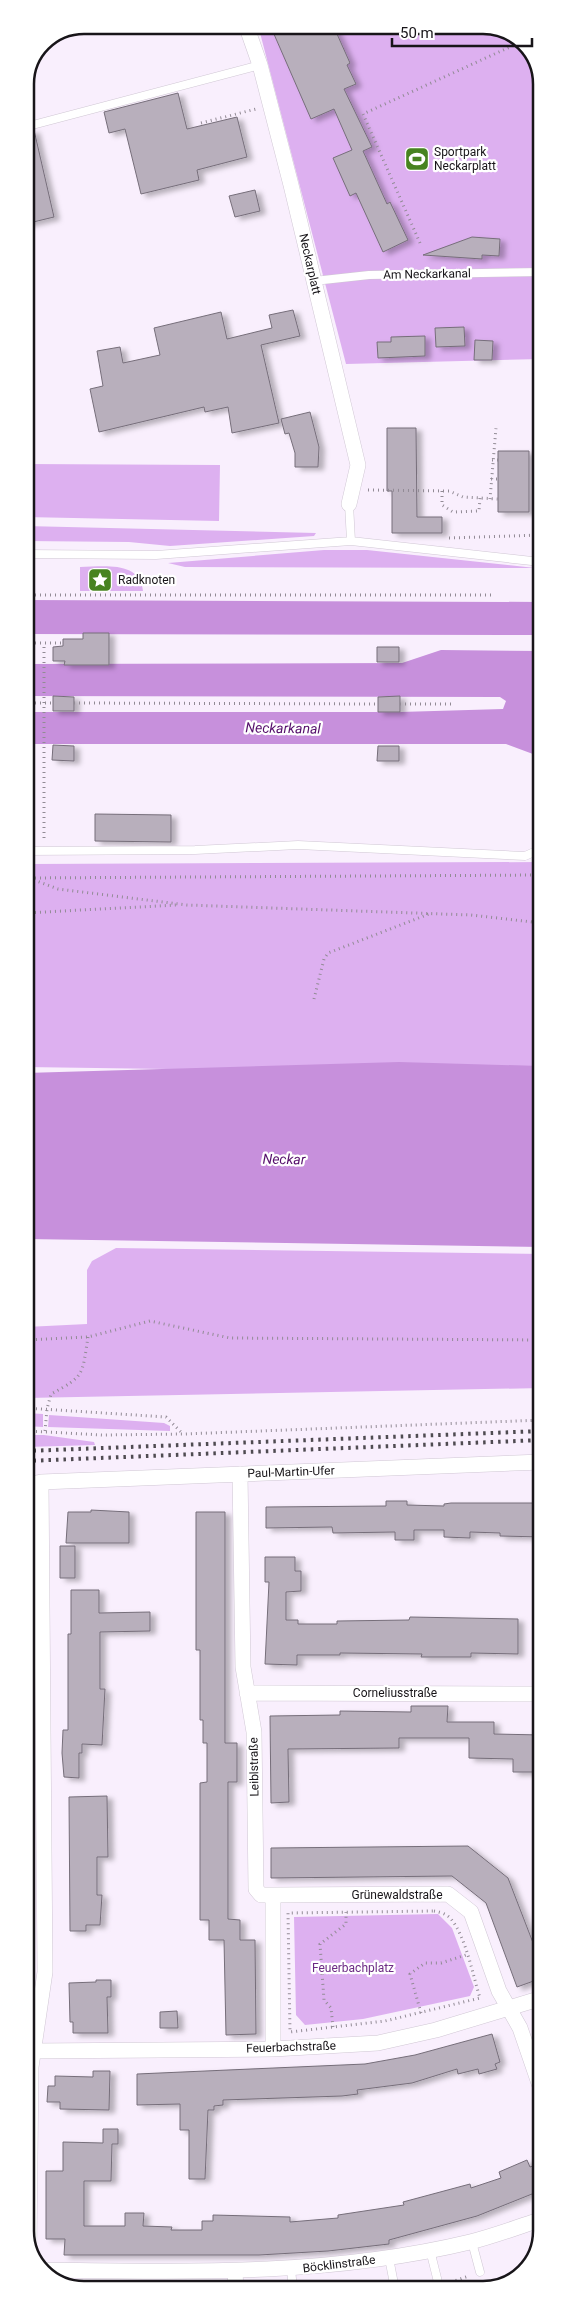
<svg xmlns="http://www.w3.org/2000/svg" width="567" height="2315" font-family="Roboto,sans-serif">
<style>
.green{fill:#ddb0f0}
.water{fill:#c790dc}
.building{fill:#b8afbc;stroke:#766e7a;filter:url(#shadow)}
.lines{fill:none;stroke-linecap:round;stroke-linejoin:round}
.service-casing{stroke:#d0c7d4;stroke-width:9}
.minor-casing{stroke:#d0c7d4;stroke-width:16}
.path{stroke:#928b95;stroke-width:3;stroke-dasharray:1 4;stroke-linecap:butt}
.service{stroke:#fff;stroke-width:8}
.minor{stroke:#fff;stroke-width:15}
.rail{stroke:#4f4b51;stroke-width:4;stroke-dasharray:2.5 5;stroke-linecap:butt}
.labels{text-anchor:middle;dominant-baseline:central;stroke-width:4.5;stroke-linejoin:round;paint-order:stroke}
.poi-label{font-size:12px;fill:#181519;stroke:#fff;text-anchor:start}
.street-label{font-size:12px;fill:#181519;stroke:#fff}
.park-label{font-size:12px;fill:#6c2a84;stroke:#fff}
.water-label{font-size:14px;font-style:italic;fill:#550f6b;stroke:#fff}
.rim{fill:none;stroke:#181519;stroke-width:2.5}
</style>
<defs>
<filter id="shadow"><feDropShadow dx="5.5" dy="3" stdDeviation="2.5" flood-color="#0004"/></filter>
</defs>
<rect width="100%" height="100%" fill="#f9effd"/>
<path class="green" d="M258 25H491L525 42 541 73V359L346 364Z
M25 464 220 465 219 521 25 517Z
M25 526 316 533 314 536 170 546 129 542 25 541Z
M324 550H367L535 568 185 567 168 563Z
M80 567C102 567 140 560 143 591H80Z
M541 862V1074L25 1067V866L29 864Z
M116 1248 542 1254V1388L26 1398V1327L87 1324V1270L92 1261Z
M26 1413 43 1414V1427L26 1426Z
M49 1415 164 1423 170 1426V1431L48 1427Z
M26 1435H44L94 1442 95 1445 26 1447Z
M438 1914 452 1928 474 1987 470 1996 363 2019 305 2025 296 2015 294 1917Z"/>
<path class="water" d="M25 600 541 602V635L25 634Z
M441 650 541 651V757L506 744H25V712H400L503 709 506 701 500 697 25 696V664L402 663Z
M399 1062 541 1066 542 1247 26 1239 25 1073Z"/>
<path class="building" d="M270 25H333L350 63 347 65 356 84 344 89 372 147 363 151 387 204 390 202 408 240 383 252 356 193 350 196 333 158 352 150 334 109 311 119Z
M178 93 187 129 237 117 247 157 197 170 199 180 141 194 125 129 109 133 104 112Z
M34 130 54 217 25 224V132Z
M255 190 260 211 235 217 229 196Z
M472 237 500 239 499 256 482 255V259L423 255Z
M293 310 300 336 261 345 279 423 232 433 228 407 205 412 204 407 99 432 90 389 103 386 97 351 120 347 123 363 160 355 154 328 221 312 227 339 272 328 269 315Z
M464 327 465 346 436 347 435 328Z
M425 336V356L378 358 377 342H391V337Z
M475 340 493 341 492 360H474Z
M310 412 319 447 318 467H295V453L289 433 285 434 281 419Z
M387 428H416L417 517H442V533H392V491H387Z
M498 451H529V512H498Z
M83 633H109V665H64L65 661H53V647L63 646V639H83Z
M377 647H399V662H377Z
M53 696 74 697V711H53Z
M400 696V712H378V697Z
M53 745 74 746V761L52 760Z
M378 746H399V761H377Z
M95 814 171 815V842L95 841Z
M386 1501H407V1505L444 1506V1504L451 1503H542V1537L500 1536V1533L470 1532V1538L444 1537V1530H414V1540H395V1532L333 1533 332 1527 266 1528V1507L386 1506Z
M91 1510 129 1512V1543H66L68 1512H91Z
M196 1512H225V1743H237V1782H228V1919L240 1920V1940H255L256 2034 226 2035 224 1940H209V1920H200V1783L207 1782V1743H203V1720H200V1650H196Z
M60 1546H75V1578H60Z
M265 1557H295V1571H301V1591L286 1592V1620H298V1624H337V1621L409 1620 410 1617 518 1619V1654L471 1653V1657H421L422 1654 340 1653V1655H297V1665L265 1664 269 1582H265Z
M71 1590H99V1613L150 1612V1631L100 1632V1689H105L102 1745 82 1744V1753H79V1778L64 1777 62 1753 63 1730H68V1634H71Z
M411 1706H448L447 1722H494V1734L542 1735V1772H513V1759L469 1758V1738H399V1748L288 1749 289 1802 271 1803 270 1716 340 1715V1711L411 1712Z
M107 1796 108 1857H97V1895H102L100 1925H86V1931H70L69 1797Z
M468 1846 508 1878 542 1966V1978L517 1987 486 1903 452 1876 271 1878V1848Z
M96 1980H111V1997H107L108 2033H73V2022H70L69 1983 96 1982Z
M177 2011 178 2028H160V2012Z
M492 2034 500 2062 495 2064 497 2069 479 2074 478 2069 458 2074 457 2069 412 2083 357 2090 358 2094 342 2096 223 2100V2105L214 2106V2110H208L205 2179H189V2130H180V2104L137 2105V2074L365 2064 415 2055Z
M93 2071H110L109 2110 60 2109V2102H47L48 2086H55V2076L93 2077Z
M103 2129H118V2144H112L111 2181H84V2226H125V2213H144L143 2226 172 2227 171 2230H202V2221H213V2215L290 2217V2222L338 2218V2215L404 2205 403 2202 470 2184 471 2188 501 2178 499 2172 527 2160 530 2167 542 2162V2190L477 2216 389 2240V2244L328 2251 259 2255H64L65 2239H46V2171H63V2142L103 2143Z"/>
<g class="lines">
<defs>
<path id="service" d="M25 127 260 65
M314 281 369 275 541 272
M349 504 351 541
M25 554 156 555 351 541 541 562
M25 851 195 850 298 845 525 856 541 849
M472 2242 480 2272
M430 2250 439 2286
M389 2258 395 2289
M291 2269 293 2289"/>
<path id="minor" d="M246 25 260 65 291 185 358 465 349 504
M240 1474 243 1667 254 1732 256 1889 261 1895H273V2049
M26 1485 41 1482 542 1462
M247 1693 542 1694
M273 1895 448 1894 471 1912 499 1991 520 2028 542 2092
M33 2051 273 2049 378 2043 436 2030 542 1998
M29 2248 31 2067 45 1972 41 1482
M41 2270C185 2272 329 2276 470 2242 494 2236 518 2227 542 2219
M235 2272 236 2289"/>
</defs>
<use href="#service" class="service-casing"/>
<use href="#minor" class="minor-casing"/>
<path class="path" d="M201 123 256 109
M420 243 363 114 523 41
M492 460H498
M491 479H498
M368 490 449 491 463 497 498 499
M442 491V505L453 512 479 511 480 498
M490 499 496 428
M449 538 541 535
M25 595H492
M25 643H63
M25 703H53
M74 703 378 704
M400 704H453
M44 838V643
M25 878 541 875
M34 880 58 889 187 905 471 915 541 923
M25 913 177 905
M314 999 324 959 328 953 429 914
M26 1340 88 1337 150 1321 230 1338 542 1340
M26 1408 166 1417 183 1434
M26 1431 103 1435 184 1434 542 1420
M45 1431 47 1409 51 1394C85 1376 82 1375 88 1337
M434 1911C440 1912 447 1914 451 1919 466 1937 473 1976 480 1998L385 2021 290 2032 288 1913Z
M421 2013 410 1974 425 1963H441L466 1955
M333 2027 331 2008 324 2000 320 1944 346 1924V1912
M451 2282 469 2276"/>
<use href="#service" class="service"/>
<use href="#minor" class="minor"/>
<path class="rail" d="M26 1451 542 1431
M26 1461 542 1440"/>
</g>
<defs>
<symbol id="stadium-square" viewBox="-11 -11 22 22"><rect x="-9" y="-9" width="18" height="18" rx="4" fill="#478320" stroke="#fff"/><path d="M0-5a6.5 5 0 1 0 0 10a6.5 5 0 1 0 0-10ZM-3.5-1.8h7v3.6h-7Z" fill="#fff"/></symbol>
<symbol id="sight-square" viewBox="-11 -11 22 22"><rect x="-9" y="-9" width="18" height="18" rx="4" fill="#478320" stroke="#fff"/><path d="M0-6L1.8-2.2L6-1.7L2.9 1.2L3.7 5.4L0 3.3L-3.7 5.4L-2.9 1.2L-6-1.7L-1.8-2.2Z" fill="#fff"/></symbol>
</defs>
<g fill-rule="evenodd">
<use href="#stadium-square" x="403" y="145" width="28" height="28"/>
<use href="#sight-square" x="86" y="566" width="28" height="28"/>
</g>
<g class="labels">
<g class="poi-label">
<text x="434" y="152">Sportpark<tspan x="434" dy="14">Neckarplatt</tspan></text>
<text x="118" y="580">Radknoten</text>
</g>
<g class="street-label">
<text transform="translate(310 264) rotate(77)">Neckarplatt</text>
<text transform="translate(427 274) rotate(-1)">Am Neckarkanal</text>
<text transform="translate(291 1472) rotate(-2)">Paul-Martin-Ufer</text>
<text x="395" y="1693">Corneliusstraße</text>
<text transform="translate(254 1767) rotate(-91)">Leiblstraße</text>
<text x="397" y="1895">Grünewaldstraße</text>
<text transform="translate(291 2047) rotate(-2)">Feuerbachstraße</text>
<text transform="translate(339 2264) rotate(-7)">Böcklinstraße</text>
</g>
<g class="park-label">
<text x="353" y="1968">Feuerbachplatz</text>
</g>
<g class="water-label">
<text transform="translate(283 728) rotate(1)">Neckarkanal</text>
<text transform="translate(284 1159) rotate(1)">Neckar</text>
</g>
</g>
<path d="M0 0H567V2315H0ZM84 34H483A50 50 0 0 1 533 84V2231A50 50 0 0 1 483 2281H84A50 50 0 0 1 34 2231V84A50 50 0 0 1 84 34Z" fill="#fff" fill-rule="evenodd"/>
<path class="rim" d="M84 34H483A50 50 0 0 1 533 84V2231A50 50 0 0 1 483 2281H84A50 50 0 0 1 34 2231V84A50 50 0 0 1 84 34Z"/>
<path d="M392 38v8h140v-8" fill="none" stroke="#181519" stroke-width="2.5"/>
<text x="400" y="38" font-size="15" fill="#181519" stroke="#ffffff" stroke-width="4" paint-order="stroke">50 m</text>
</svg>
